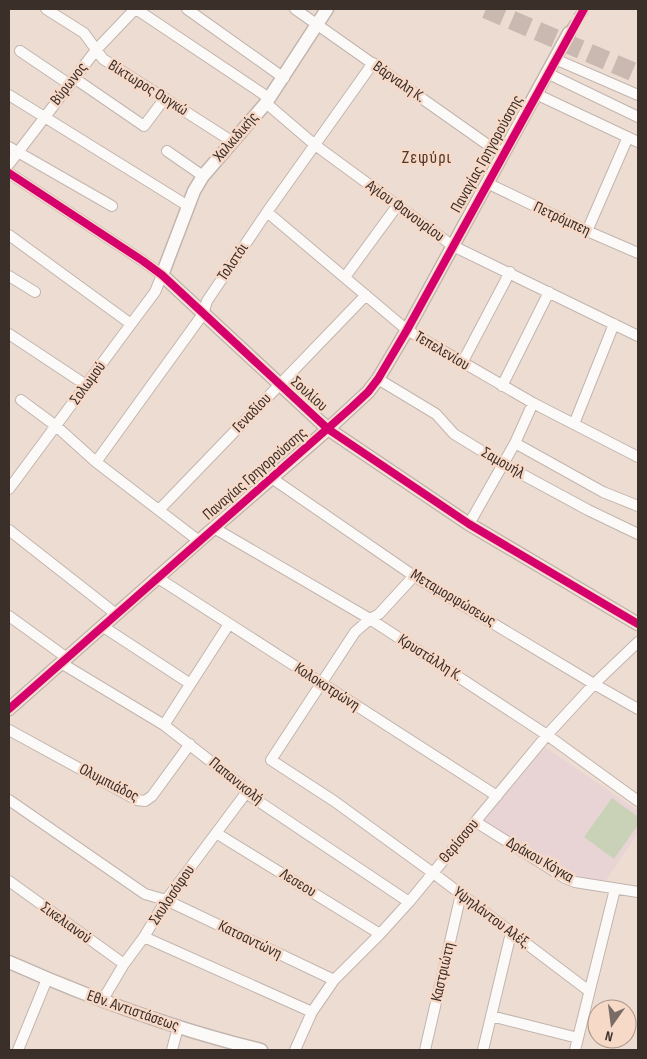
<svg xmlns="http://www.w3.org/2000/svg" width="647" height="1059" font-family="'Sofia Sans Condensed',sans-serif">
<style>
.education{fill:#e9d4d5}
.green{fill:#c9d2b7}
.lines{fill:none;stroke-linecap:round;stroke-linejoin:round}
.tertiary-tunnel{stroke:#c9b9b0;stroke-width:12;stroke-dasharray:12 6;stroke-linecap:butt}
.motorway-tunnel{stroke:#c9b9b0;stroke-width:19;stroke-dasharray:19 9;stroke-linecap:butt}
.minor-casing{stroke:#c2b5ae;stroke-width:12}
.tertiary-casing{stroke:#c2b5ae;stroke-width:15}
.minor{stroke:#fcfaf8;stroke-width:10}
.tertiary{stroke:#fcfaf8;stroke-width:12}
.cycleway-casing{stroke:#f7d9c8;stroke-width:11}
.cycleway{stroke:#d6006c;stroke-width:8}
.labels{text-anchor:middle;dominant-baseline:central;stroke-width:5;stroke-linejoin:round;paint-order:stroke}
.street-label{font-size:16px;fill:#3b2f29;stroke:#f7d9c8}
.neighbourhood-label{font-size:18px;letter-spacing:1px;fill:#50382a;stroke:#f7d9c8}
</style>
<rect width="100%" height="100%" fill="#ecdcd2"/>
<path class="education" d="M545 747 638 811V833L604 883 575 879 483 822Z"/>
<path class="green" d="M612 798 638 817V825L614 859 584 837Z"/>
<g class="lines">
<path class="tertiary-tunnel" d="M569 33 584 9"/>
<path class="motorway-tunnel" d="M486 9 638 74"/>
<defs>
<path id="minor" d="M46 9 84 33 103 59 233 142
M136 9 269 98
M187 9 284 78
M295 9 488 145 503 153
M20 51 69 84
M555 59 638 95
M547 73 638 117
M74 78 144 126 165 98
M536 94 638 142
M9 95 188 206
M266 103 315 145 453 246 638 336
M9 147 112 206
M167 151 203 176
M9 164 96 50 135 9
M9 173 143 261 162 275 155 292 131 324 9 489
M487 183 587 231 638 253
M267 212 407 330 533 403 638 457
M587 231 628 137
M9 235 131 324
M9 276 35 292
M345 277 397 206
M9 334 86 385
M462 363 510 272
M378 379 436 414 454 434 503 464 588 510 638 534
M502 386 549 292
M21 400 56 426 96 462 199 541
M574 424 614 324
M515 443 603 492 638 506
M96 462 203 314 207 301 267 212 373 63
M273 479 414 576 594 684 638 709
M159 510 366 295
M469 524 515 443 533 403
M214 528 370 619 547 735 638 801
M9 530 116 614
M414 576 379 614 370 619 355 632 271 760 334 801 433 873 589 991
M158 578 497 796
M9 616 67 658
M102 626 189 683
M61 663 164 725 241 785 246 793 409 902
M164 725 229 624
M9 730 137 800 145 801 152 796 190 744
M9 800 145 894 166 900 334 980
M476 822 565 878 575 882 638 892
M216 833 380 934
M9 881 124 964
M144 937 312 1012
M102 1001 124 964 144 937 166 900 246 793
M491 1016 578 1038
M18 1050 47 979
M172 1050 178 1027
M295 1050 312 1012 334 980 380 934 409 902 547 735 594 684 638 642
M425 1050 461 894
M483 1050 511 933
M575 1050 615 889"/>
<path id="tertiary" d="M327 9 266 103 203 176 194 191 162 275 328 429 469 524 638 624
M9 709 199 541 328 429 368 392 378 379 407 330 569 33
M9 962C90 998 174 1029 261 1050"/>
</defs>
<use href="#minor" class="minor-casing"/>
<use href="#tertiary" class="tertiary-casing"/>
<use href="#minor" class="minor"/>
<use href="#tertiary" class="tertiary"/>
<defs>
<path id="cycleway" d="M9 173 143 261 162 275 328 429 469 524 638 624
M9 709 352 407 368 392 378 379 407 330 584 9"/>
</defs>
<use href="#cycleway" class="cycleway-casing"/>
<use href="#cycleway" class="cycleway"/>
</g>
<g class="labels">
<g class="street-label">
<text transform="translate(399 82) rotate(35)">Βάρναλη Κ.</text>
<text transform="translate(69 84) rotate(-52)">Βύρωνος</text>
<text transform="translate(148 88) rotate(32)">Βίκτωρος Ουγκώ</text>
<text transform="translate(236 137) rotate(-49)">Χαλκιδικής</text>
<text transform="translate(487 154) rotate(-61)">Παναγίας Γρηγορούσσης</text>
<text transform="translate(405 211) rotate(36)">Αγίου Φανουρίου</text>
<text transform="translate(562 219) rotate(25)">Πετρόμπεη</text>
<text transform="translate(233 262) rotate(-56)">Τολστόι</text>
<text transform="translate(442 351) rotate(31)">Τεπελενίου</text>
<text transform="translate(88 383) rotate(-54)">Σολωμού</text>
<text transform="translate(309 394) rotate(42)">Σουλίου</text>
<text transform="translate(252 413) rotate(-46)">Γεναδίου</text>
<text transform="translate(503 463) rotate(30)">Σαμουήλ</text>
<text transform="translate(255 474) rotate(-41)">Παναγίας Γρηγορούσσης</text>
<text transform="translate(453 598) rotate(31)">Μεταμορφώσεως</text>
<text transform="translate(430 658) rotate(33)">Κρυστάλλη Κ.</text>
<text transform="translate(327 687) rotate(33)">Κολοκοτρώνη</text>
<text transform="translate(236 781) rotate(39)">Παπανικολή</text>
<text transform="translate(109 783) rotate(27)">Ολυμπιάδος</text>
<text transform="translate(459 841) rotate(-50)">Θερίσσου</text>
<text transform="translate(540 860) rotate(30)">Δράκου Κόγκα</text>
<text transform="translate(298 883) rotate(32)">Λεσεου</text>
<text transform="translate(172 895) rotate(-56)">Σκυλοσόφου</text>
<text transform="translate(492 918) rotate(37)">Υψηλάντου Αλέξ.</text>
<text transform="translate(66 923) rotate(36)">Σικελιανού</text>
<text transform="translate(250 940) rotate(26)">Κατσαντώνη</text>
<text transform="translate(443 972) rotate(-77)">Καστριώτη</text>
<text transform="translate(133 1011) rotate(19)">Εθν. Αντιστάσεως</text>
</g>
<g class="neighbourhood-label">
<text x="427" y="157">Ζεφύρι</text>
</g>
</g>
<rect width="647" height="1059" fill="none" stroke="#3b2f29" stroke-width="20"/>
<g transform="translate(612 1024) rotate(194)"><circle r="24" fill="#f7d9c8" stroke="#ac9588"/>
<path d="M0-4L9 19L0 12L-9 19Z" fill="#796c64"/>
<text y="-8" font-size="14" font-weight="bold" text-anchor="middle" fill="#3b2f29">N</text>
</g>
</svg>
